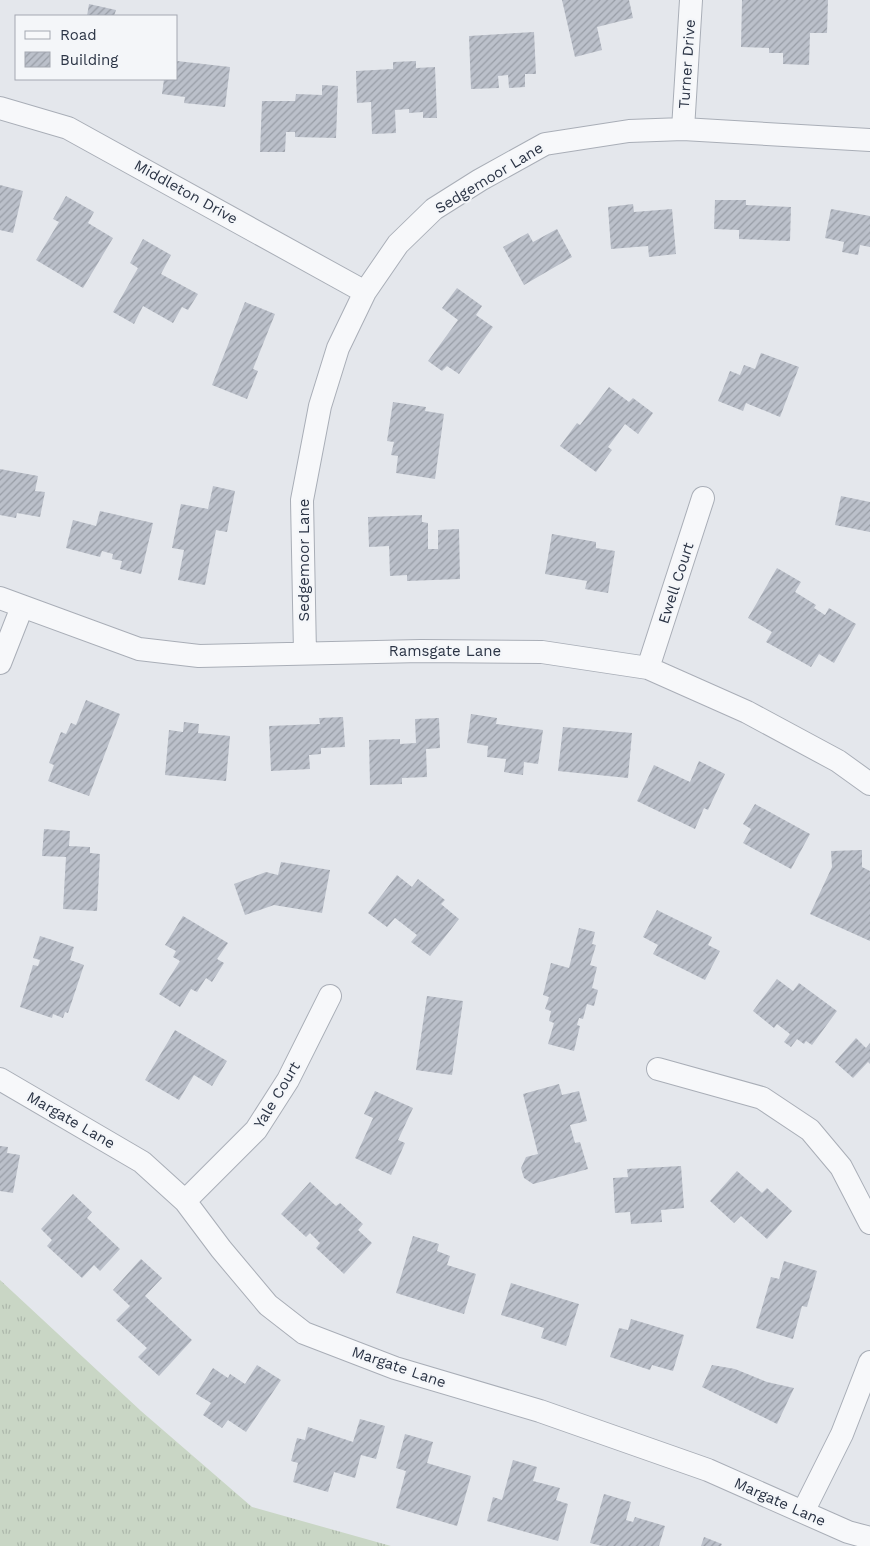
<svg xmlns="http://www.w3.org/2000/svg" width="870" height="1546" font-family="'Work Sans',sans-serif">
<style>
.grass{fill:url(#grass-tufts)}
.building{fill:url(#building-hatch)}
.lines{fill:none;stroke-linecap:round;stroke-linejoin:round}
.minor-casing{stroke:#a9aeb7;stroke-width:24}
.minor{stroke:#f7f8fa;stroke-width:22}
.labels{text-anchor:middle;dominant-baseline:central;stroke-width:4.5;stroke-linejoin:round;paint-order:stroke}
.street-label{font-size:15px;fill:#2b3445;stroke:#f4f6f9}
</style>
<defs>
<pattern id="grass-tufts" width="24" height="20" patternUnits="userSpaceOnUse" patternTransform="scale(1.25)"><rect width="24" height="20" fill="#c9d6c5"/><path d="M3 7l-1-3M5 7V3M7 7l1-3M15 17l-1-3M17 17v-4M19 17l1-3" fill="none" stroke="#adb8ab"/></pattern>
<pattern id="building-hatch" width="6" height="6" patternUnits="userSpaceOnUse" patternTransform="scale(1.25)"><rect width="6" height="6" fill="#bbc0ca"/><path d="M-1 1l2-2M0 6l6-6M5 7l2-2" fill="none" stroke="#989da6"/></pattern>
</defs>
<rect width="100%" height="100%" fill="#e4e7ec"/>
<path class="grass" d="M0 1280 141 1411 252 1507 391 1546H0Z"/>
<path class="building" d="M562 0H629L633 18 597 27 602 50 575 57Z
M742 0H828L827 33H810L809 65 783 64V53H769V48L741 47Z
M89 4 116 10 114 16H87Z
M534 32 536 74H525V87L509 88 508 75 498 76 499 88 471 89 469 36Z
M177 61 230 67 225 107 184 103 185 97 162 94 164 79H176Z
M416 61V68L435 67 437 118H423V112L409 113V109L395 110 396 133 372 134 371 102 357 103 356 71 393 69V62Z
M322 85 338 86 336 138 295 137V132H286L285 152H260L262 101H295L296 94 322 95Z
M0 185 23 191 13 233 0 230Z
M66 196 94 212 88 223 113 238 83 288 36 260 59 222 53 219Z
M715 200H746V205L791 207 790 241 739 239V230L714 229Z
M633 204 634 212 672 209 676 254 649 257 648 246 611 249 608 207Z
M831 209 870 216V247L860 245 858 255 842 252 844 242 825 238Z
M557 229 572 257 524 285 503 247 528 233 533 242Z
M143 239 171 255 161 274 198 294 188 310 182 307 173 323 143 306 134 324 113 312 138 268 130 263Z
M457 288 482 306 476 315 493 327 459 374 447 366 442 371 428 361 458 320 442 308Z
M245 302 275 314 253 369 258 371 247 399 212 385Z
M761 353 799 367 780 417 746 403 743 411 718 401 730 371 740 375 744 365 755 369Z
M609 387 629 402 633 398 653 413 638 434 625 424 608 447 612 450 596 472 560 446 577 423 580 425Z
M393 402 426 407 425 411 444 414 435 479 396 473 398 456 391 455 394 442 387 441Z
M0 469 38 476 35 491 45 492 40 517 17 513 16 518 0 515Z
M213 486 235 491 227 532 216 530 205 585 178 580 184 550 172 548 181 504 208 509Z
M841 496 870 502V532L835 525Z
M100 511 153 523 141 574 120 569 122 561 112 559 113 554 102 551 100 557 66 548 73 520 96 526Z
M422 515V522L428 523V549H438V530L459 529 460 579 407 581V575L390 576 389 546 369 547 368 517Z
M552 534 596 542V548L615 551 608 593 585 589 587 581 545 574Z
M777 568 801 582 795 592 816 605 814 608 825 615 829 608 856 624 834 663 819 654 811 667 766 642 772 632 748 618Z
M86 700 120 714 89 796 48 781 54 765 49 763 61 732 66 734 71 723 76 725Z
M471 714 497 718 496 724 543 730 538 764 524 762 523 775 504 772 506 759 487 757 488 746 467 743Z
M343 717 345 747 321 748V754L309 755 310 769 271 771 269 726 320 724 319 718Z
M439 718 440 748 426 749 427 777 402 778V784L370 785 369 740 400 739V744L416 743 415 719Z
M184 722 199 724 198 733 230 736 226 781 165 775 169 730 183 732Z
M563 727 632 733 628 778 558 771Z
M699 761 725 774 708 810 704 808 695 829 637 801 654 765 690 782Z
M755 804 810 834 791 869 743 843 751 829 743 824Z
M44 829 70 831 69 846 90 847V853L100 854 97 911 63 909 66 857 42 856Z
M862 850V867L870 871V941L810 914 832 867 831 851Z
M281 862 330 870 322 913 274 905 245 915 234 884 266 872 278 875Z
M397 875 412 887 418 879 445 900 441 904 459 919 430 956 411 942 417 935 395 918 387 927 368 913Z
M657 910 712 937 708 945 720 951 705 980 653 954 658 945 643 937Z
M183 916 228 943 217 959 224 963 212 982 206 978 197 992 191 989 180 1007 159 994 180 961 173 957 176 951 165 945Z
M579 928 595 932 592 944 596 945 590 965 597 967 592 988 598 990 594 1006 587 1004 583 1019 579 1018 577 1025 580 1026 574 1051 548 1044 554 1023 549 1021 551 1011 545 1009 549 997 543 995 551 963 569 968Z
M40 936 74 947 70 960 84 965 68 1013 65 1012 63 1018 53 1014 52 1018 20 1007 33 965 38 966 40 960 33 958Z
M777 979 793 991 799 983 837 1011 812 1045 806 1041 804 1044 797 1039 791 1047 784 1042 790 1034 777 1024 774 1028 753 1011Z
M427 996 463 1001 452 1075 416 1070Z
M175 1030 227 1061 212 1086 194 1075 179 1100 145 1080Z
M856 1038 866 1048 870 1043V1064L868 1062 853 1078 835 1062Z
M559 1084 562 1095 579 1091 587 1121 570 1125 575 1143 580 1142 588 1169 533 1184 524 1178 521 1168 526 1157 538 1154 523 1094Z
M375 1091 413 1108 398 1140 405 1143 391 1175 355 1158 373 1118 364 1114Z
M0 1146 8 1147 7 1153 20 1155 13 1193 0 1191Z
M681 1166 684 1208 661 1210 662 1222 631 1224 630 1212 615 1213 613 1178 628 1177 627 1169Z
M737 1171 762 1193 767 1188 792 1211 767 1239 741 1216 734 1223 710 1201Z
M310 1182 336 1206 340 1203 363 1224 358 1230 372 1243 344 1274 316 1248 320 1243 310 1233 306 1237 281 1214Z
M73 1194 92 1212 87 1218 120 1249 100 1271 94 1265 82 1278 47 1246 52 1240 41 1229Z
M413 1236 439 1244 437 1251 450 1256 447 1265 476 1274 464 1314 396 1293Z
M141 1259 162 1278 145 1296 192 1340 159 1376 138 1357 147 1348 116 1320 130 1306 113 1290Z
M784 1261 817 1271 807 1307 802 1306 793 1339 756 1328 771 1277 779 1279Z
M511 1283 579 1304 566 1346 541 1338 544 1328 501 1315Z
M631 1319 684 1335 673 1371 652 1365 650 1370 610 1357 619 1328 628 1330Z
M257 1365 281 1380 246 1432 228 1420 222 1428 203 1415 211 1403 196 1394 213 1368 228 1378 230 1374 245 1384Z
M712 1365 735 1369 767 1382 794 1388 777 1424 702 1387Z
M360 1419 385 1426 376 1459 361 1455 355 1478 334 1472 328 1492 293 1482 298 1463 291 1461 297 1438 305 1440 308 1427 353 1442Z
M405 1434 433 1442 427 1463 471 1476 457 1526 396 1508 406 1471 396 1468Z
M513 1460 537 1467 533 1481 560 1488 556 1500 568 1504 558 1541 487 1521 493 1497 502 1500Z
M604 1494 631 1502 626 1520 633 1522 635 1517 665 1526 659 1546H602L590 1543Z
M704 1537 722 1544 721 1546H701Z"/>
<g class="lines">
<defs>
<path id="minor" d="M0 108 68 128 365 292
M683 129 691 0
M0 598 139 649 199 656 421 651 542 652 648 668 747 712 838 761 870 784
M305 653 302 500 320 406 338 348 365 292 398 244 434 209 480 180 545 144 629 131 683 129 870 140
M0 663 22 607
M648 668 703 498
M658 1069 762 1098 810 1130 841 1167 870 1223
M0 1079 142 1162 185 1201 221 1249 268 1305 304 1333 395 1368 540 1411 708 1470 848 1532 870 1538
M185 1201 256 1130 288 1080 330 996
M803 1512 842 1434 870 1362"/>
</defs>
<use href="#minor" class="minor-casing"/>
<use href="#minor" class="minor"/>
</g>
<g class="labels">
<g class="street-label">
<text transform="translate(687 64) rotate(-86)">Turner Drive</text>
<text transform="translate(489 178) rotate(-31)">Sedgemoor Lane</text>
<text transform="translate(186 192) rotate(29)">Middleton Drive</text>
<text transform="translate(304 560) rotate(-90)">Sedgemoor Lane</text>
<text transform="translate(676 583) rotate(-72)">Ewell Court</text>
<text x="445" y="651">Ramsgate Lane</text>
<text transform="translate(277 1095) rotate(-59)">Yale Court</text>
<text transform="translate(71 1120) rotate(30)">Margate Lane</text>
<text transform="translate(399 1367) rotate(19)">Margate Lane</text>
<text transform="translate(780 1502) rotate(24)">Margate Lane</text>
</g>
</g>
<rect x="15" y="15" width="162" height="65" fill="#f4f6f9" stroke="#a4a8b1"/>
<rect x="25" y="31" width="25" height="8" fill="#f7f8fa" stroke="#a4a8b1"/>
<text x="60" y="40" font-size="15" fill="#2b3445">Road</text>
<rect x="25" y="52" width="25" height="15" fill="url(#building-hatch)" stroke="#a4a8b1"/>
<text x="60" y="65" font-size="15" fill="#2b3445">Building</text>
</svg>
